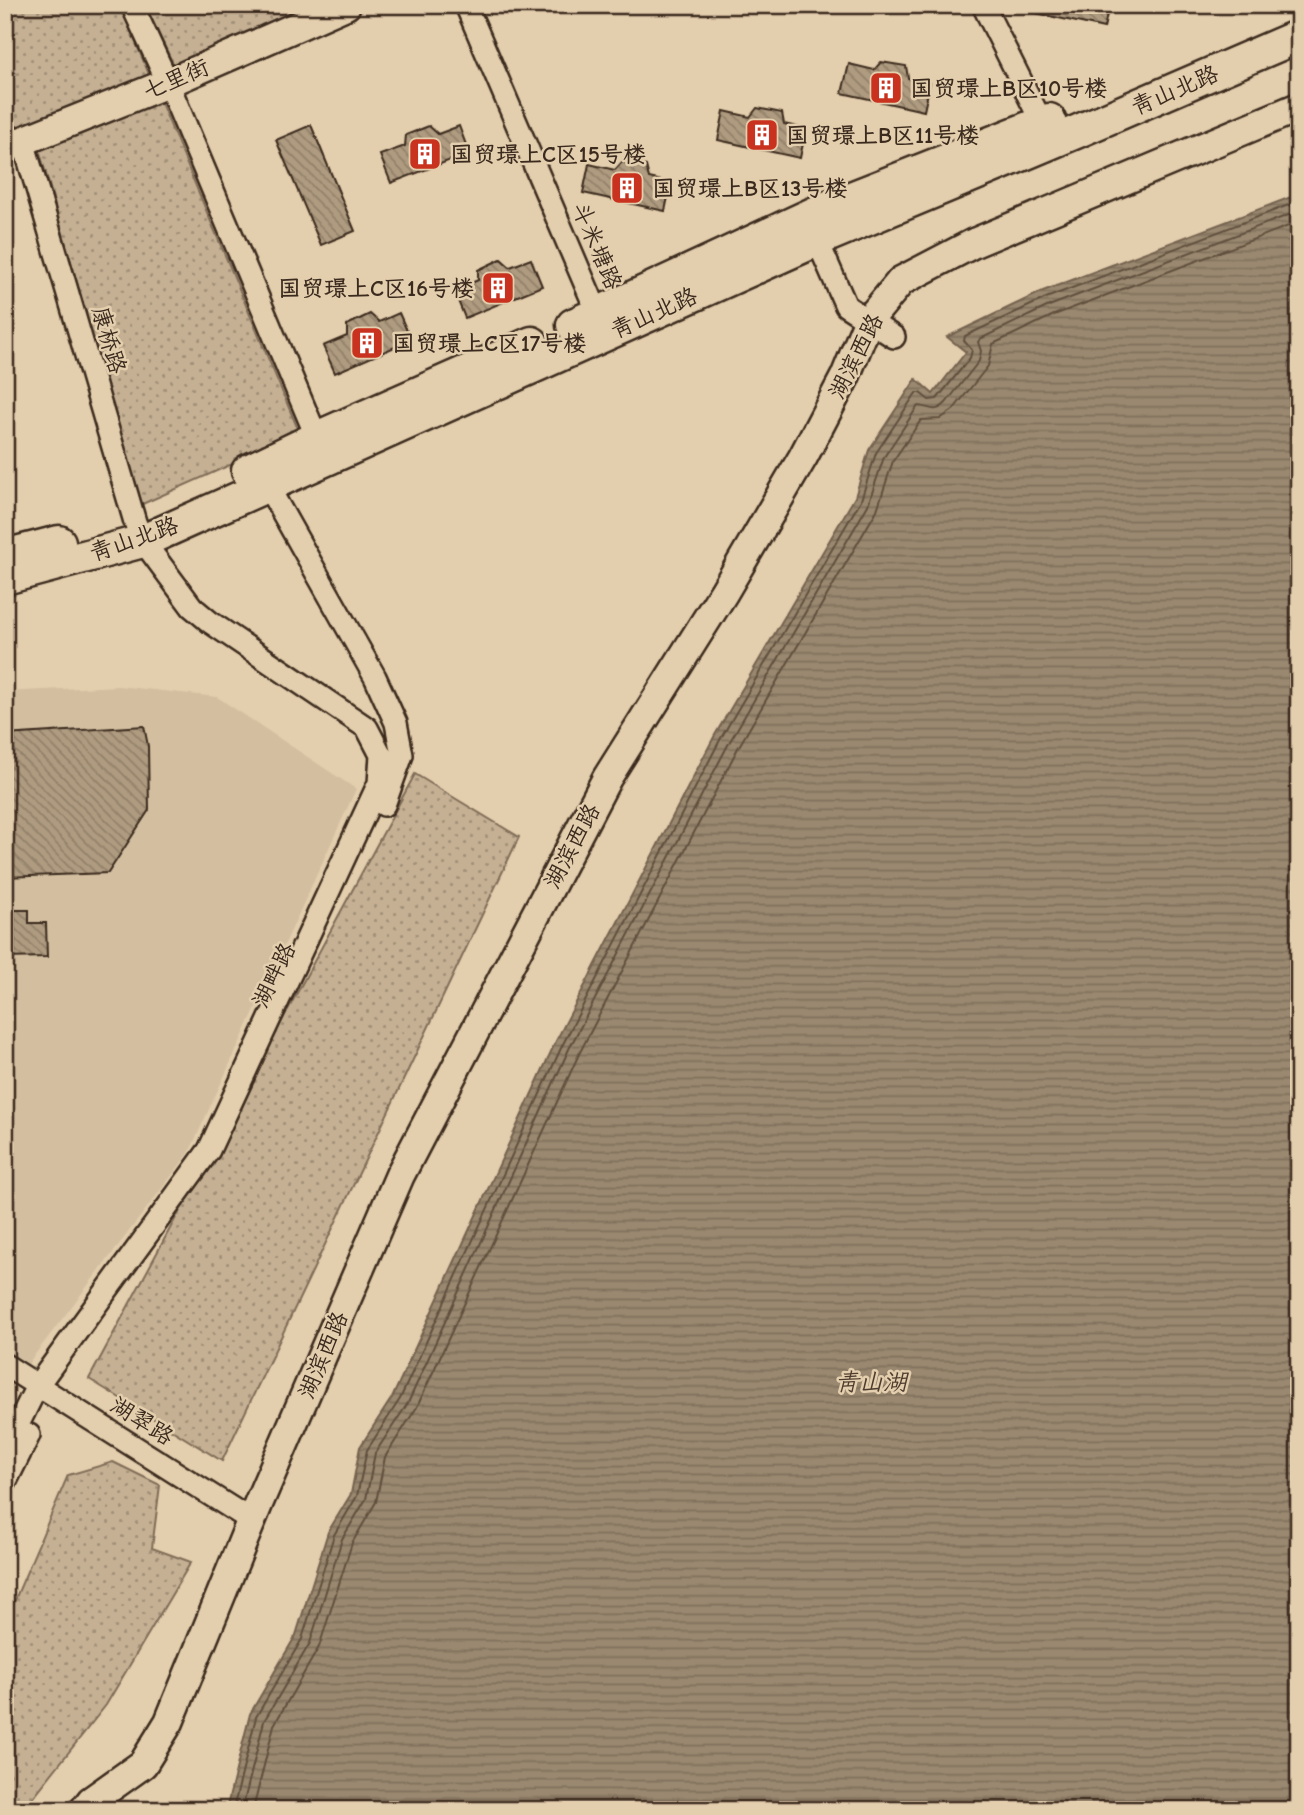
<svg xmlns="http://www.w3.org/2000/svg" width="1304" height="1815" font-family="'Comic Neue','LXGW WenKai TC',sans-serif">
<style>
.built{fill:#d3bfa0}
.green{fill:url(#green-dots);stroke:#806d58;stroke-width:2}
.water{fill:url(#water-rules);stroke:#74624f;stroke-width:2}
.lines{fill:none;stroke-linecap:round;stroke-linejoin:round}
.shore{stroke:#61503e;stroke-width:2}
.building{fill:url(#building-back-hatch);stroke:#3b2a1e;stroke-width:2}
.street-casing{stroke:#3b2a1e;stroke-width:26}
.secondary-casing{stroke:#3b2a1e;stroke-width:33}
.primary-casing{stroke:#3b2a1e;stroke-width:37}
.street{stroke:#e3cead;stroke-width:21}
.secondary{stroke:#e3cead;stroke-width:28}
.primary{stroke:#e3cead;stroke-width:32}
.labels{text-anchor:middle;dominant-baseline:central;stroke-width:5;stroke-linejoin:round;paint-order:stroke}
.street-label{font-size:23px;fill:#3b2a1e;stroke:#e3cead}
.poi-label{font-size:23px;font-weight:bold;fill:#3b2a1e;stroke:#e3cead;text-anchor:start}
.water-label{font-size:24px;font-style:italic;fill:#4e3d2e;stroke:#e3cead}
</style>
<defs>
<pattern id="green-dots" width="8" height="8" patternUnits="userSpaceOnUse" patternTransform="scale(1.75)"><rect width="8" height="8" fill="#c5b093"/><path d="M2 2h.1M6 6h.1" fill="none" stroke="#a18f77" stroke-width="1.8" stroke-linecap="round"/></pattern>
<pattern id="water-rules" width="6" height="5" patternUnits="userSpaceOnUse" patternTransform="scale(1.75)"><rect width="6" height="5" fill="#9a886f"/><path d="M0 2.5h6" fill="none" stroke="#7f6f5b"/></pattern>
<pattern id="building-back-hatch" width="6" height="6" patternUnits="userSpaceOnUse" patternTransform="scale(1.75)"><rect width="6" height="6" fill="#af9b80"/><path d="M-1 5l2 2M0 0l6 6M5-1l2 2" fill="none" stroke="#907f68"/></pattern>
</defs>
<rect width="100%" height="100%" fill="#e3cead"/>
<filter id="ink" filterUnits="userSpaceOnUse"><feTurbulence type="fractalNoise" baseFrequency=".0143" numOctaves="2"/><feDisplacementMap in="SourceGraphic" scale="14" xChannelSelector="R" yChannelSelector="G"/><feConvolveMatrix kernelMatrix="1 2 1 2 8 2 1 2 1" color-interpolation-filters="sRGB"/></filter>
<g filter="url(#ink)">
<path class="built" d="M118 686 217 697 356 789 189 1153 30 1361 5 1415V692Z"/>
<path class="green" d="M5 5H120L300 434 140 505 33 128 5 140Z
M145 5H318L175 68Z
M415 774 519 837 222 1461 89 1379Z
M113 1462 160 1485 152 1548 191 1562 106 1705 23 1810H5V1623L68 1475Z"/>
<path class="water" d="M1299 194V1810H226L250 1714 296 1635 328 1532 351 1494 360 1447 393 1396 555 1043 715 735 855 497 869 450 916 379 933 394 966 352 947 337 1043 291Z"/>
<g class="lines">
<path class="shore" d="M233 1810 256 1717 302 1639 334 1535 357 1496 367 1450 400 1399 562 1046 721 738 861 500 876 453 916 393H920L929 400 937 399 970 358 972 350 964 341 965 336 1046 298 1299 201
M242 1810 264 1721 310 1643 342 1539 366 1499 375 1453 408 1403 569 1049 729 743 868 505 884 457 918 406C930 406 934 415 946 403L979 361 981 351 978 342 980 339 1049 306 1299 211
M253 1810 274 1725 319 1647 352 1543 376 1502 385 1457 417 1407 579 1054 738 748 877 510 893 461 921 420 940 419 953 410 988 366 993 344 1054 315 1299 222"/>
</g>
<path class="building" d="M1023 5H1109L1104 28 1022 10Z
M881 62 906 66 908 78 930 83 924 111 842 93 849 64 874 70Z
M757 108 782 113 784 124 806 129 800 158 718 140 724 111 750 117Z
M311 125 355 231 321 245 276 140Z
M429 126 438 134 459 126 469 153 391 183 380 155 405 146 406 135Z
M622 162 646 166 649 178 671 183 665 211 583 193 589 164 615 170Z
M501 259 510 267 531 259 542 286 465 318 454 291 478 280V270Z
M399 313 411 340 335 373 323 346 347 336V325L370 314 379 322Z
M144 726 148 746 149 810 108 873 5 877V735Z
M5 910H29V923H46L47 957 5 958Z"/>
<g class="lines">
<defs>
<path id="street" d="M132 5 168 83 317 438
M466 5 598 314
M983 5 1042 123
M817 240 846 306 894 337
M262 476 375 677 396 723 402 755 384 805
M5 1365 252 1521
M5 1451 37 1386 209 1150 379 783 381 755 367 728 210 622 192 607 143 541 135 522 23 141
M5 1483 29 1435"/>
<path id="secondary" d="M5 148 168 83 346 5
M84 1810 91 1801 143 1764 169 1722 259 1502 400 1175 607 778 724 592 803 457 845 377 868 321 901 281 974 243 1299 107"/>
<path id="primary" d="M573 325 826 208 1049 120
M248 471 317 438 532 343
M5 554 20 552 59 542
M5 578 143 541 817 240 1076 132 1299 36"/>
</defs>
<use href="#street" class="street-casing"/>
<use href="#secondary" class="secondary-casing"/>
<use href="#primary" class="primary-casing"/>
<use href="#street" class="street"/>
<use href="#secondary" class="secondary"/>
<use href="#primary" class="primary"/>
</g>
</g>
<defs>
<symbol id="building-square" viewBox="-11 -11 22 22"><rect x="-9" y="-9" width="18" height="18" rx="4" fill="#c8321e" stroke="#e3cead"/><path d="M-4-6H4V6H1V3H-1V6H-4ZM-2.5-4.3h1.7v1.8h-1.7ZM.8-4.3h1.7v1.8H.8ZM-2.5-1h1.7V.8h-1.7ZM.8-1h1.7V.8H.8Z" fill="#fff"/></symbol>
</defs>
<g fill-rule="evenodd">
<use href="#building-square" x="867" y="69" width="38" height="38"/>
<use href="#building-square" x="743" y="116" width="38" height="38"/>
<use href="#building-square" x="406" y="135" width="38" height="38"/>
<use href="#building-square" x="608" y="169" width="38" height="38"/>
<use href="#building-square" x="479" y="269" width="38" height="38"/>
<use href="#building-square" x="348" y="324" width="38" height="38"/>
</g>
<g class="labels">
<g class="street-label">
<text transform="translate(176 79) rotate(-23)">七里街</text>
<text transform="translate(1175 90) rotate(-23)">青山北路</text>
<text transform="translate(597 246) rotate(67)">斗米塘路</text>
<text transform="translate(654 313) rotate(-24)">青山北路</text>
<text transform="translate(109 340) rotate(74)">康桥路</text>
<text transform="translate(856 356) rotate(-63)">湖滨西路</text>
<text transform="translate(134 539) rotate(-19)">青山北路</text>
<text transform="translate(572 846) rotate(-62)">湖滨西路</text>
<text transform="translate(274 975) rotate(-64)">湖畔路</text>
<text transform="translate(323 1355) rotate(-67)">湖滨西路</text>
<text transform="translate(142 1421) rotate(32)">湖翠路</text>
</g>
<g class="poi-label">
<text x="910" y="88">国贸璟上B区10号楼</text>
<text x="786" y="135">国贸璟上B区11号楼</text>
<text x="450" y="154">国贸璟上C区15号楼</text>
<text x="652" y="188">国贸璟上B区13号楼</text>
<text x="474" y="288" text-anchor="end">国贸璟上C区16号楼</text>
<text x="392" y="343">国贸璟上C区17号楼</text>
</g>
<g class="water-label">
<text x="871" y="1382">青山湖</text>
</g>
</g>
<rect width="1304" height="1815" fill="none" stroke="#e3cead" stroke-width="28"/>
<rect x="14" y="14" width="1276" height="1787" fill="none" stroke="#3b2a1e" stroke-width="2.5" filter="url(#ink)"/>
</svg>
